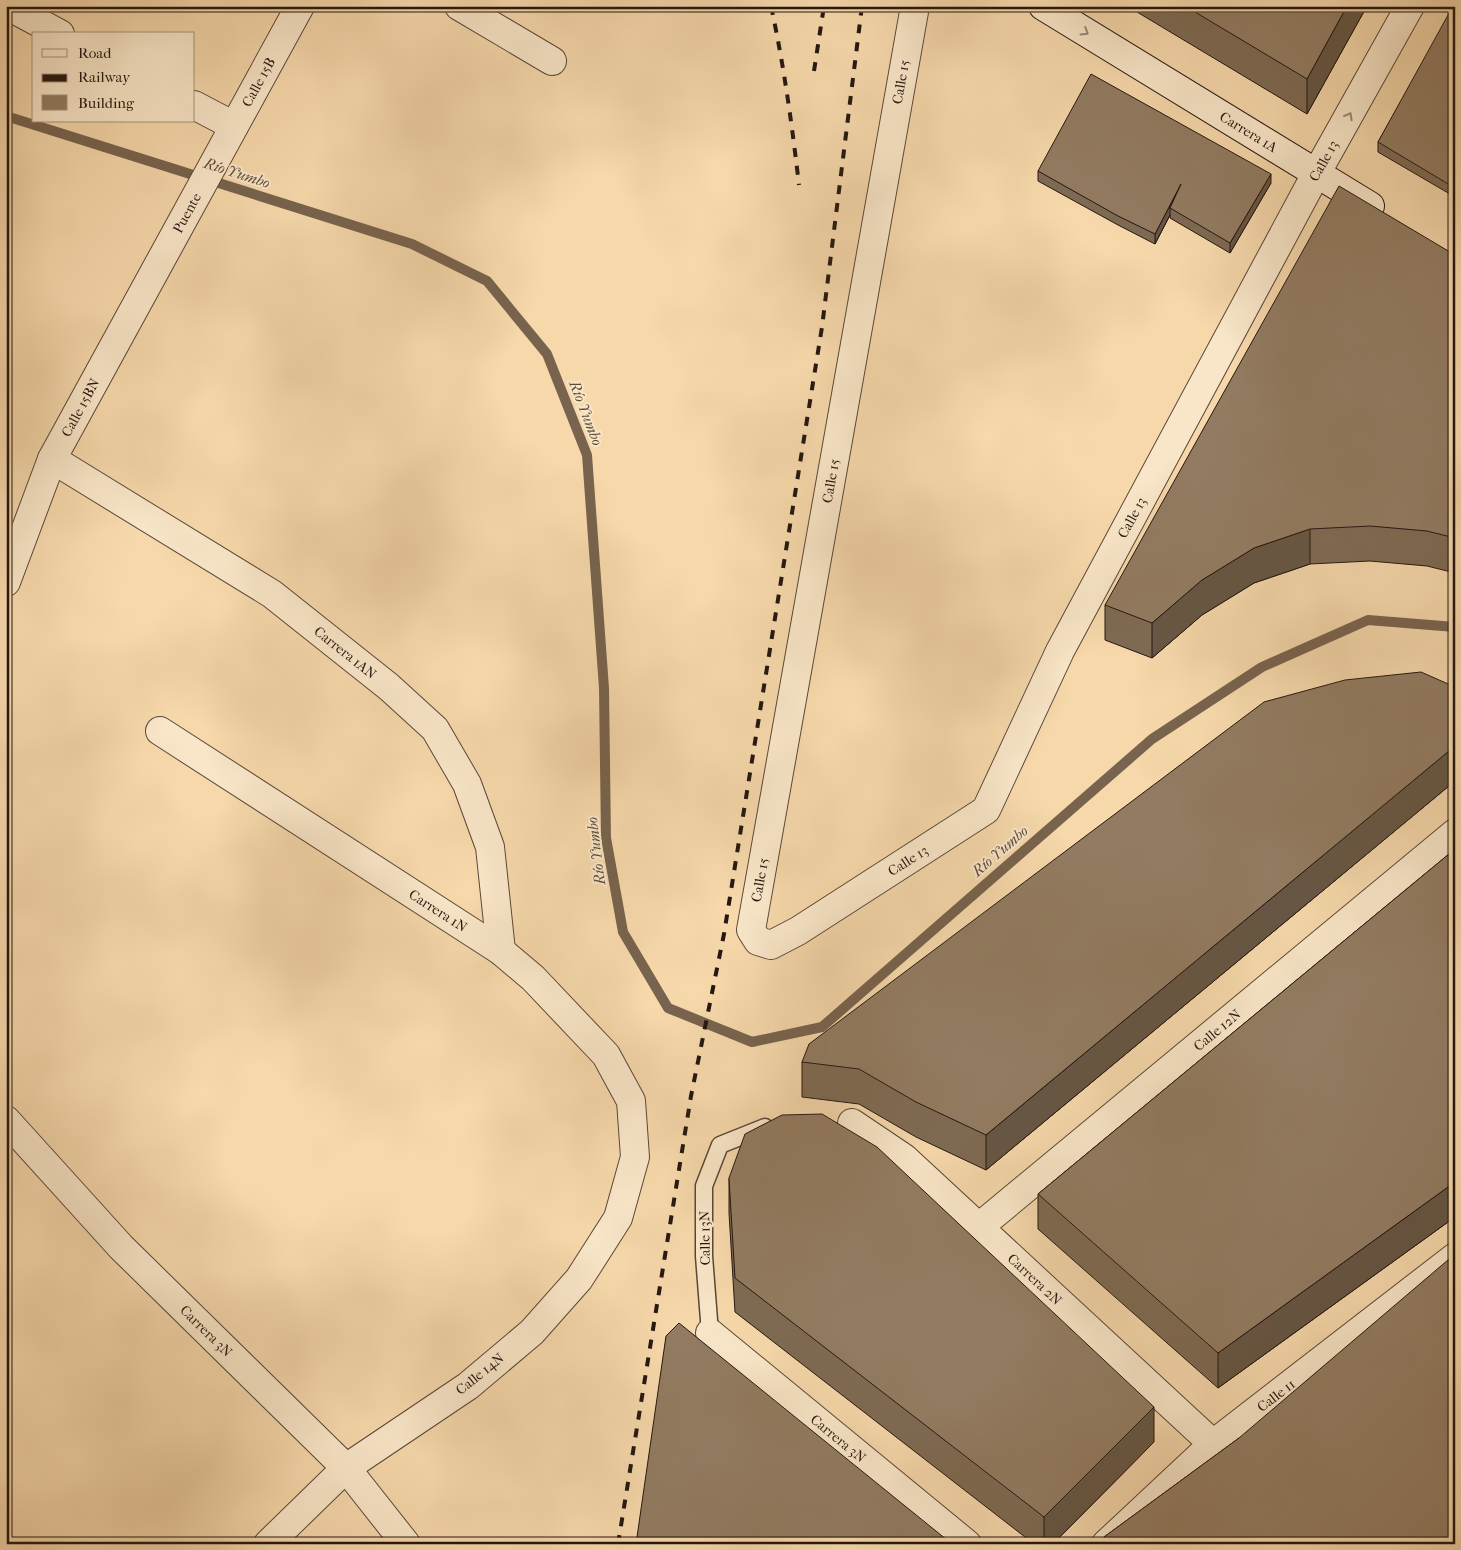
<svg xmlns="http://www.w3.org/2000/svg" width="1461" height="1550" font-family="'IM FELL French Canon',serif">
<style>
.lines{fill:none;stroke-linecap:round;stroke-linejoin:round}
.stream{stroke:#78634e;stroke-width:10}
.lane-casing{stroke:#594738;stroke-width:19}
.street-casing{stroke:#594738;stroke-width:30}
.secondary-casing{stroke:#251711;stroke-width:30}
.lane{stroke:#f9e6c8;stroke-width:16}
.street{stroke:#f9e6c8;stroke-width:28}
.secondary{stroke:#f9e6c8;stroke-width:28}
.rail{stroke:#251711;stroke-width:4;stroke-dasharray:9 9;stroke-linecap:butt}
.wall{fill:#7e6a53;stroke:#251711}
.shaded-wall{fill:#665644;stroke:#251711}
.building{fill:#927b61;stroke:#251711}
.oneway{stroke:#9a8976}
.labels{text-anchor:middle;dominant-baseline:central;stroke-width:4;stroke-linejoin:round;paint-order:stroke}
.street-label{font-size:14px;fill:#251711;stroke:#f9e6c8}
.water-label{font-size:15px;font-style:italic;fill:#5c4a3a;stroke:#f9e6c8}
</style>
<rect width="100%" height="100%" fill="#f6d8ab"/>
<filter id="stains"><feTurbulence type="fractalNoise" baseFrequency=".004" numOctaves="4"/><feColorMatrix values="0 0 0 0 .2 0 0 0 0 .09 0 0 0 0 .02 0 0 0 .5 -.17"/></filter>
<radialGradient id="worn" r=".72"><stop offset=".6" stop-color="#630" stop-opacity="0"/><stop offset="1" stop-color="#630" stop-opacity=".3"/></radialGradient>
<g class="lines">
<path class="stream" d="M6 116 412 244 487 281 547 354 587 455 604 688 606 838 623 932 668 1008 752 1042 822 1027 1152 739 1262 667 1368 620 1455 627"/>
<defs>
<path id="lane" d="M710 1333 704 1256V1186L720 1145 765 1127"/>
<g id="street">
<path d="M8 6 60 34"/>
<path d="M459 6 552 61"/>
<path id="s1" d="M915 6 751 930 758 941 771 945 798 931 986 810 1060 651 1316 174 1410 6"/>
<path d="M194 105 234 126"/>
<path id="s2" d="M52 459 272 594 389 687 435 729 467 784 490 847 501 951"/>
<path id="s3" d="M6 582 52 459 300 6"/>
<path id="s4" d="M160 731 501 951 533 978 606 1055 631 1101 635 1157 618 1218 579 1279 532 1332 468 1386 346 1468 268 1544"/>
<path id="s5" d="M6 1120 121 1247 346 1468 406 1544"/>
<path id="s6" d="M852 1123 904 1158 1213 1444"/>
<path id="s7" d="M979 1227 1455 833"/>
<path id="s8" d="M710 1333 967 1544"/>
<path id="s9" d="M1106 1544 1213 1444 1455 1257"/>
</g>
<g id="secondary">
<path id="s10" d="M1043 6 1370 206"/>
</g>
</defs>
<use href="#lane" class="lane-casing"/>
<use href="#street" class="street-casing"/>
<use href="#secondary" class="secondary-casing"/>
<use href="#lane" class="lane"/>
<use href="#street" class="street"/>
<use href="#secondary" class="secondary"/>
<path class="rail" d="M771 6C784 66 792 125 799 185
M814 71 824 6
M618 1544 691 1096 724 934 822 327 862 6"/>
</g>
<path class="wall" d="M1127 6H1367L1307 114Z
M1455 6V197L1378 152V142Z
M1038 171 1271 183 1230 253 1170 218V215L1155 244 1118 225 1038 181Z
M1455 255V573L1427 566 1370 561 1310 564 1254 583 1202 615 1152 658 1105 640V605Z
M1455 687V781L986 1170 916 1137 859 1104 802 1097V1062Z
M1455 849V1217L1218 1388 1038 1229V1194Z
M729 1178 1154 1442 1053 1544H1034L735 1312 729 1213Z
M1239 1438 1455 1544H1104V1537Z"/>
<path class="shaded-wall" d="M1347 6H1367L1307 114V79Z
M1271 174V183L1230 253V243Z
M1181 184 1170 208V215L1155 244V234Z
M1310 529V564L1254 583 1202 615 1152 658V623L1202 580 1254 548Z
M1455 746V781L986 1170V1135Z
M1455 1182V1217L1218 1388V1353Z
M1154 1407V1442L1053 1544H1044V1517Z"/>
<path class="building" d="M1185 6H1347L1307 79Z
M1453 6H1455V188L1378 142Z
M1091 74 1271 174 1230 243 1170 208 1181 184 1155 234 1118 216 1038 171Z
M1339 186 1455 255V538L1427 531 1370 526 1310 529 1254 548 1202 580 1152 623 1105 605Z
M1421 672 1455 687V746L986 1135 916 1102 859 1069 802 1062 809 1044 1264 702 1345 680Z
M1455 849V1182L1218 1353 1038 1194Z
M822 1114 877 1147 1154 1407 1044 1517 735 1278 729 1178 745 1134 782 1115Z
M1455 1254V1544H1110L1104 1537 1239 1438Z
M679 1323 952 1544H636L666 1336Z"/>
<defs><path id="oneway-chevron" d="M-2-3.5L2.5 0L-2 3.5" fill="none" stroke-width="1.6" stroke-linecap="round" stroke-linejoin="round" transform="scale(1.25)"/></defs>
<g class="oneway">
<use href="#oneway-chevron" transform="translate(1085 32) rotate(32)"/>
<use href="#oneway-chevron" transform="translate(1349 116) rotate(-61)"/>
</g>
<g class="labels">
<g class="street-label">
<text stroke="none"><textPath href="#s3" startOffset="561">Calle 15B</textPath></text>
<text transform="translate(901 82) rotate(-80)">Calle 15</text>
<text stroke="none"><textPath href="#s10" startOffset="241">Carrera 1A</textPath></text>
<text stroke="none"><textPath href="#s1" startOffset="1951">Calle 13</textPath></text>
<text stroke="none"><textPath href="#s3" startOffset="412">Puente</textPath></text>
<text stroke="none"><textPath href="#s3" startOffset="190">Calle 15BN</textPath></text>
<text transform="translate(831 481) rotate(-80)">Calle 15</text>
<text stroke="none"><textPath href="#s1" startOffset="1546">Calle 13</textPath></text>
<text stroke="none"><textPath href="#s2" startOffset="352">Carrera 1AN</textPath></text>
<text stroke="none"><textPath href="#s1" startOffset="1126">Calle 13</textPath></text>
<text transform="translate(760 880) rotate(-80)">Calle 15</text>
<text stroke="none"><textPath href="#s4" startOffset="331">Carrera 1N</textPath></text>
<text stroke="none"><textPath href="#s7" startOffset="309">Calle 12N</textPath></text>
<text transform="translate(705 1238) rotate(-91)">Calle 13N</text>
<text stroke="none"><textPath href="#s6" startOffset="241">Carrera 2N</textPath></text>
<text stroke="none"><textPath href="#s5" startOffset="291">Carrera 3N</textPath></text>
<text transform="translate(480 1374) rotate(-39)">Calle 14N</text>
<text stroke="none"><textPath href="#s9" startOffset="226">Calle 11</textPath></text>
<text stroke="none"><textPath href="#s8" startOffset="166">Carrera 3N</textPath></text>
</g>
<g class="water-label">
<text transform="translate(237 173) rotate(18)">Río Yumbo</text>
<text transform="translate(586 413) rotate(69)">Río Yumbo</text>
<text transform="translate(596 851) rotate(-97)">Río Yumbo</text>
<text transform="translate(1000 851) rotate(-41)">Río Yumbo</text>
</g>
</g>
<rect width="1461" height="1550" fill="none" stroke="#f6d8ab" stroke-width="25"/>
<rect x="8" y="8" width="1446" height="1535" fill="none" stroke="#251711" stroke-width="2.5"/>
<rect x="12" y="12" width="1436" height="1525" fill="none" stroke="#251711"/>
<rect x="32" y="32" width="162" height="90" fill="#f9e6c8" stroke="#a4937f"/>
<rect x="42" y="49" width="25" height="8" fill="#f9e6c8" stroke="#a4937f"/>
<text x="78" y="58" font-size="15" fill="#251711">Road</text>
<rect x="42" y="74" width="25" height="8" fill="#251711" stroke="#a4937f"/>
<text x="78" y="82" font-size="15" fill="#251711">Railway</text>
<rect x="42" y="95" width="25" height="15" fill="#927b61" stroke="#a4937f"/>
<text x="78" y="108" font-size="15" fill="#251711">Building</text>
<rect width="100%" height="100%" filter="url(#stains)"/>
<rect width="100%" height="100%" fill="url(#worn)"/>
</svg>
